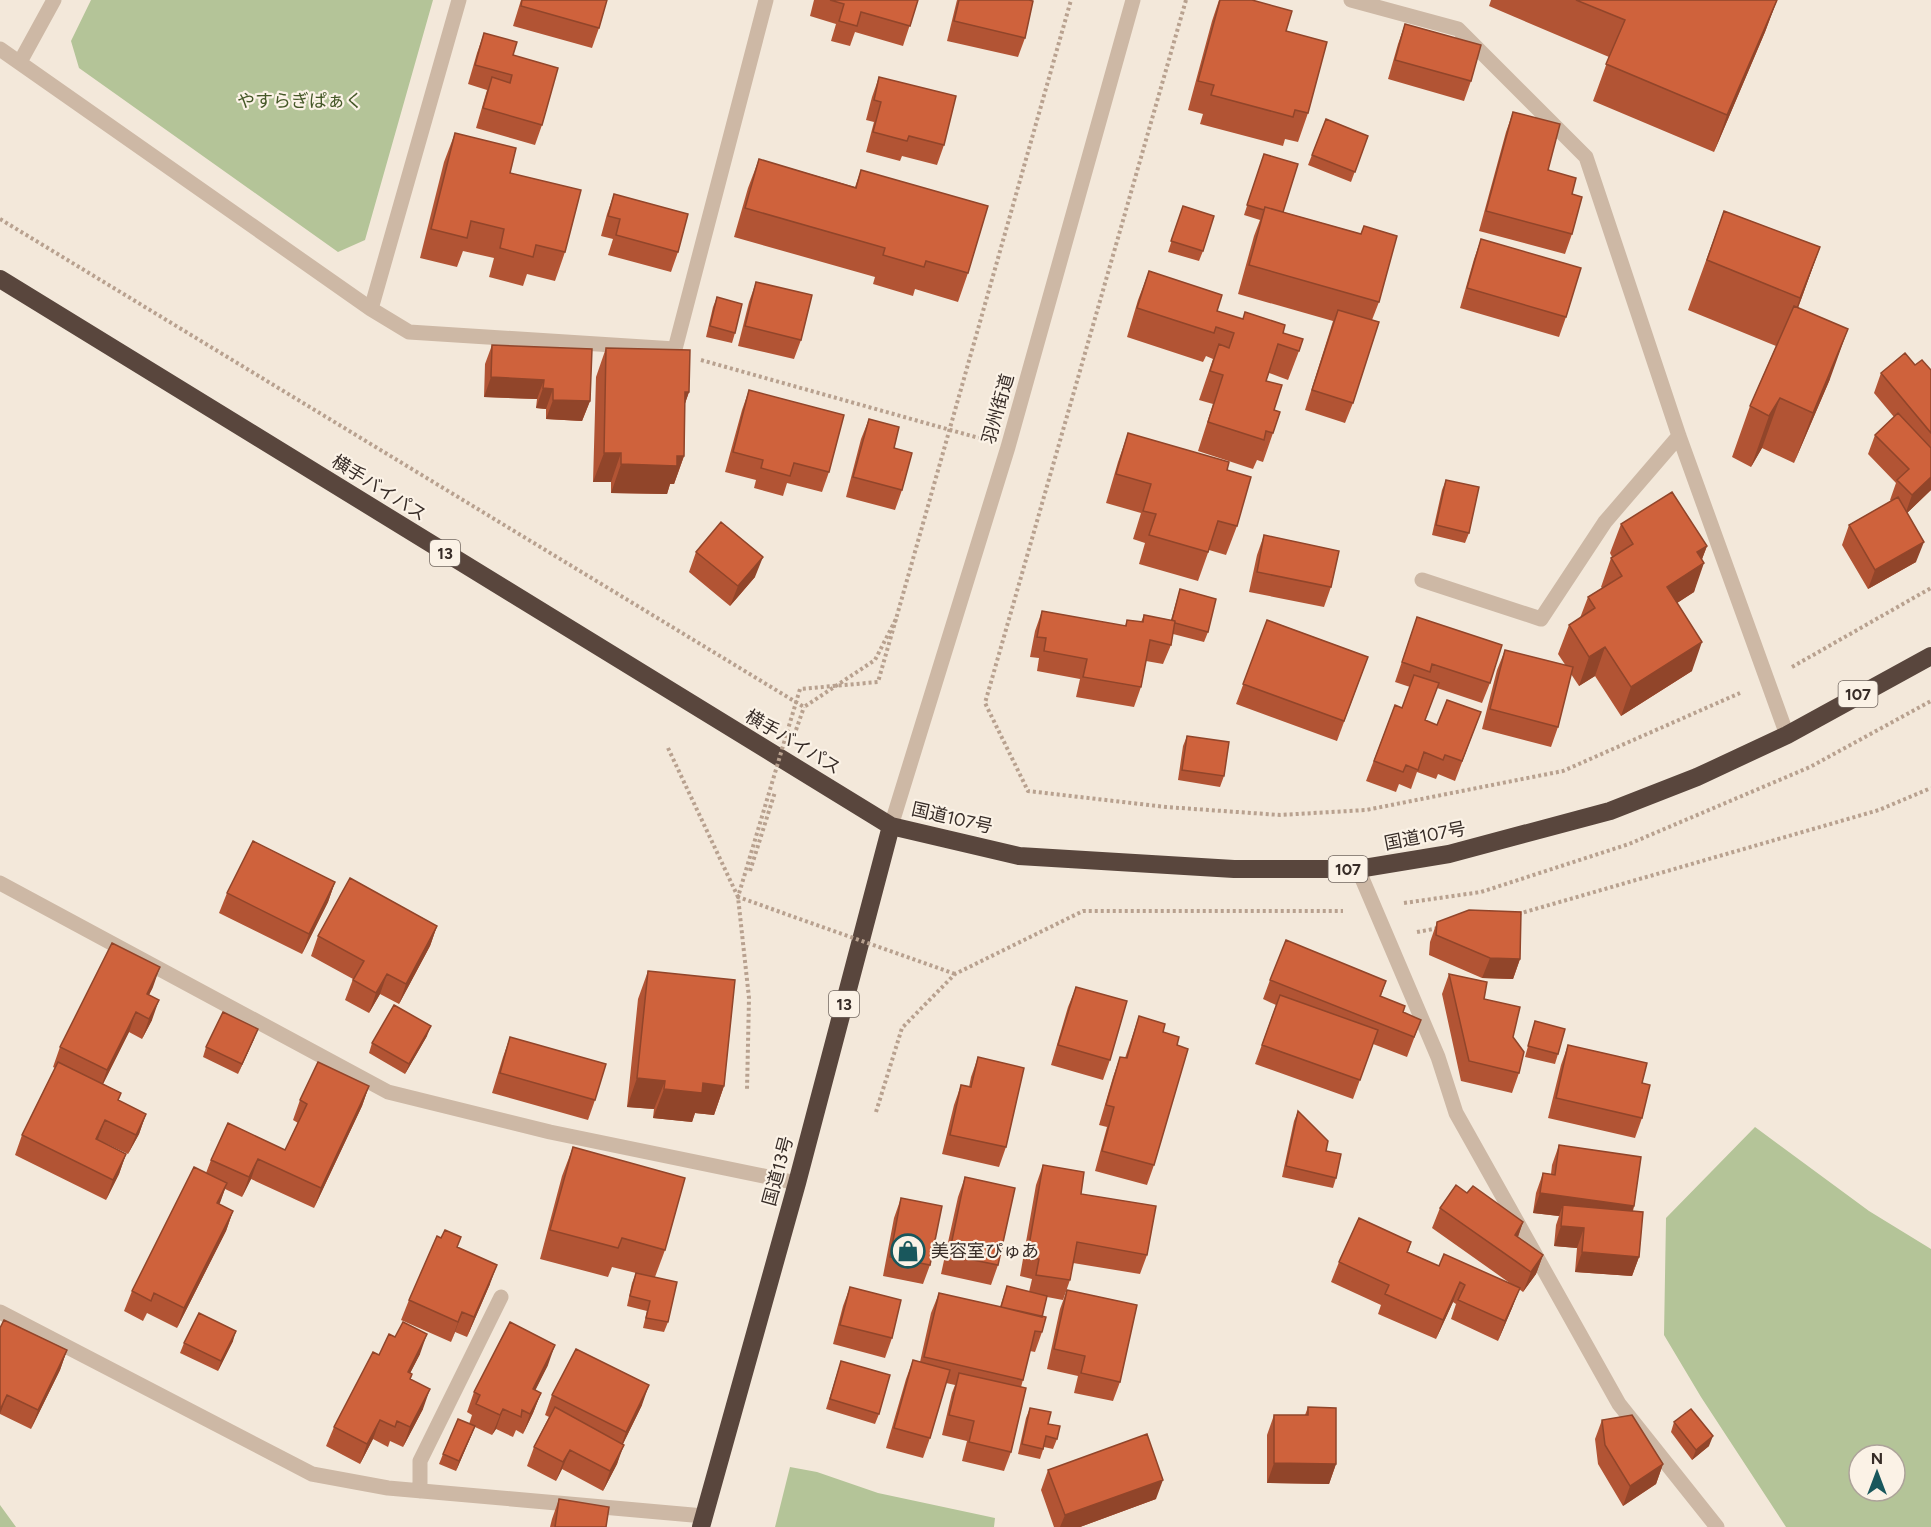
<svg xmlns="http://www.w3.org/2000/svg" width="1931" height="1527" font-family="Figtree,'Noto Sans JP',sans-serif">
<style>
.green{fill:#b4c498;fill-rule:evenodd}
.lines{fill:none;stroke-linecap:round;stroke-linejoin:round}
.path{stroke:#b8a18f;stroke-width:4;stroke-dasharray:3 3;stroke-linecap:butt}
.minor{stroke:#cdb8a5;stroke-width:15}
.highway{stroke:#59463d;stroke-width:18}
.path-bridge{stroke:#b8a18f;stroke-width:4;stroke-dasharray:3 3;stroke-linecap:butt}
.wall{fill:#b25434}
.shaded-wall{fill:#91452a}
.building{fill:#cf623c;stroke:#91452a;stroke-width:1.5}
.labels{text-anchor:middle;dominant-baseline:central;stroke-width:4.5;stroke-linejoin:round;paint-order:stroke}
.shield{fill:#fbf2e6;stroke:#726760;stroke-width:1.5}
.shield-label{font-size:16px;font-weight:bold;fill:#372c27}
.park-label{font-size:18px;fill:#455828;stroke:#fbf2e6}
.street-label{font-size:18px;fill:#372c27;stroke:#fbf2e6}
.poi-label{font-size:18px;fill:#372c27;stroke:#fbf2e6;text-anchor:start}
</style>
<rect width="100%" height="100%" fill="#f3e8da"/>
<path class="green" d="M91 0H433L365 240 338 252 79 68 71 41Z
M1755 1127 1869 1211 1931 1249V1527H1786L1701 1397 1664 1335 1666 1218ZM1859 1455H1895V1491H1859Z
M790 1467 817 1472 878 1493 995 1518 994 1527H775Z
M0 1505 16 1527H0Z"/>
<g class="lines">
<path class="path" d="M1186 0 985 703 1028 791 1166 807 1280 815 1366 810 1563 771 1740 693
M0 219 804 707 875 660 896 619 1071 0
M701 360 979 438
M1792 667 1931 588
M796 730 804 707
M668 748 738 897 749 998 747 1090
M750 871 775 792
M1404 903 1481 892 1629 844 1810 767 1931 701
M1518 914 1879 810 1931 788
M1417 932 1439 928
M876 1112 902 1028 955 974 1083 911H1343"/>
<path class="minor" d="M1351 0 1458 29 1586 157 1679 436 1787 735
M0 49 371 309 409 332 675 349 766 0
M20 62 54 0
M371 309 459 0
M1422 580 1541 619 1605 522 1679 436
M891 826 1008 447 1133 0
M1358 869 1438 1057 1456 1113 1619 1404 1717 1527
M0 883 388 1092 550 1132 797 1183
M0 1312 312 1474 388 1488 704 1516
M420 1491V1461L501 1297"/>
<path class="highway" d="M0 279 891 826 1019 856 1234 869H1358L1449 854 1610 811 1697 777 1787 735 1931 656
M701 1527 797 1183 891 826"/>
<path class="path-bridge" d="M896 619 878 682 800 689 738 897 955 974"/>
</g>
<path class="wall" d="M521 0H607L599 28 592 48 513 26Z
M814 0H918L903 46 855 32 850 46 831 41 836 24 810 16Z
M957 0H1029L1025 38 1018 57 947 41Z
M1219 0H1252L1286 31 1308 113 1298 142 1285 139 1283 146 1200 124 1203 114 1188 110 1212 21Z
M1491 0H1777L1765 32 1714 152 1593 101 1609 57 1489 6Z
M1405 24 1471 81 1464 101 1388 79 1398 44Z
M484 33 513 55 542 125 535 145 476 128 487 90 468 84 477 53Z
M879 77 944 145 937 165 902 156 900 161 866 152 874 122 866 120 872 97Z
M1513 112 1548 170 1572 194V234L1565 254 1479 231 1506 132Z
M1326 119 1368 136 1351 182 1308 165Z
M455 133 510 173 565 252 555 281 527 274 523 286 489 277 494 258 463 251 457 267 420 258 444 162Z
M1264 154 1283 212 1361 234 1364 226 1379 302 1372 320 1353 403 1345 423 1305 410 1333 321 1238 294 1254 236 1260 220 1244 215Z
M759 159 855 187 861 170 968 273 958 302 915 289 913 296 873 284 875 277 734 237 748 188Z
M614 194 678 252 671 272 608 255 613 239 601 236 607 214Z
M1183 206 1203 251 1199 261 1168 252Z
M1724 211 1820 247 1798 308 1830 379 1794 463 1762 448 1751 467 1732 457 1750 406 1776 346 1688 310Z
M1481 239 1566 317 1559 337 1460 308 1474 259Z
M1149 271 1217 311 1283 333 1299 351 1288 380 1269 373 1266 381 1274 410 1273 433 1263 462 1257 460 1253 469 1198 451 1213 404 1199 400 1213 359 1206 356 1203 362 1127 337 1138 300Z
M756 282 801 340 794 359 738 346 749 302Z
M717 297 735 333 732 343 706 337 713 307Z
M492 345 590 401 582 421 546 419V409L536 408 537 399 484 397 485 364Z
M606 348 689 392 685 403 684 456 674 484H670L667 494 611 493V482H593L596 377Z
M1915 365 1931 370V490L1907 513 1916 562 1868 589 1842 545 1849 525 1891 501 1890 500 1896 483 1868 454 1875 435 1894 417 1874 393 1881 373Z
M749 390 829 472 822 492 787 483 783 496 754 488 756 480 725 472 742 410Z
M869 419 894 448 902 490 895 510 846 497 861 439Z
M1128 433 1227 470 1237 526 1226 555 1209 550 1198 581 1139 564 1145 543 1133 539 1141 513 1106 503 1118 462Z
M1446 480 1469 533 1465 543 1432 535 1442 490Z
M1621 524 1707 546 1702 559 1694 592 1677 603 1692 671 1621 716 1595 676 1579 686 1571 674 1558 727 1551 747 1482 729 1497 670 1505 650 1566 666 1558 654 1569 625 1580 618 1588 597 1602 588 1601 587 1611 558 1612 557 1610 553Z
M1264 535 1331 587 1324 607 1249 592 1257 555Z
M696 552 755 577 730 606 689 572Z
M1180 589 1208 632 1204 642 1173 634 1171 645 1163 664 1146 661 1141 687 1134 707 1076 697 1080 679 1037 671 1039 658 1030 657 1035 631 1042 611 1125 626 1127 620 1141 622 1144 615 1171 620Z
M1417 617 1490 683 1482 703 1437 688 1425 720 1437 725 1481 712 1455 781 1438 774 1436 779 1417 772 1411 789 1399 784 1396 792 1366 781 1395 705 1402 708 1410 687 1395 682Z
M1267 620 1368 657 1337 741 1236 704Z
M1187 736 1224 776 1220 787 1178 780 1183 746Z
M335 882 328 902 302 954 219 913 227 893Z
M1437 922 1520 959 1513 979 1482 978 1429 955 1430 942Z
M437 926 430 946 399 1004 380 994 369 1013 345 1000 353 979 311 956 318 936Z
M648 971 724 1086 714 1115 695 1113 692 1122 653 1118 654 1109 627 1107 638 999Z
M1449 974 1484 999 1513 1037 1519 1073 1512 1093 1461 1081 1442 994Z
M1270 980 1386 981 1381 996 1403 1012 1421 1020 1407 1057 1373 1044 1353 1099 1255 1064 1276 1005 1263 999Z
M153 987 149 995 152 1020 142 1039 129 1032 103 1084 121 1093 118 1101 146 1114 139 1134 128 1154 98 1140 126 1154 119 1174 106 1200 15 1155 22 1135 55 1068 53 1067 60 1047Z
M1076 987 1110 1060 1103 1080 1051 1065 1068 1007Z
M1139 1016 1163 1032 1177 1045 1154 1165 1147 1185 1095 1171 1107 1127 1099 1125 1113 1077 1120 1057 1125 1058Z
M1535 1021 1558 1054 1555 1064 1525 1057Z
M427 1036 405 1074 369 1053 372 1043Z
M510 1037 595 1100 588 1120 492 1093 503 1057Z
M254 1039 238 1074 203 1057 206 1047Z
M1568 1045 1642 1083V1118L1635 1138 1548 1118 1561 1065Z
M978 1057 1006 1147 999 1167 942 1154 954 1105 961 1085 969 1087 971 1077Z
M369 1086 362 1106 314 1208 251 1179 242 1197 225 1189 219 1204 233 1211 226 1231 177 1328 147 1313 143 1321 124 1311 132 1291 206 1173 211 1160 285 1150 298 1123 293 1120 300 1100Z
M1298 1111 1326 1151 1336 1178 1333 1188 1282 1177 1294 1121Z
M1559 1145 1634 1206 1633 1211 1639 1257 1632 1276 1575 1272 1577 1248 1554 1246 1556 1225 1559 1216 1533 1213 1536 1193 1543 1173 1551 1174 1552 1165Z
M573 1147 665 1250 655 1277 668 1322 664 1332 643 1328 647 1311 627 1306 632 1283 636 1273 612 1267 608 1277 540 1259 562 1176Z
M1043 1165 1081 1194 1147 1255 1140 1274 1073 1263 1070 1280 1063 1300 1047 1297 1042 1316V1332L1035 1352 1030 1351 1023 1380 1021 1387 1011 1452 1004 1471 962 1461 967 1441 942 1435 952 1393 955 1385 946 1383 930 1438 923 1458 886 1448 906 1379 913 1360 920 1362 931 1313 939 1293 1000 1307 1007 1286 1029 1292 1032 1279 1020 1276 1036 1185Z
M965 1177 998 1265 991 1285 941 1274 958 1197Z
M1467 1193 1523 1222 1518 1237 1543 1255 1536 1274 1523 1292 1519 1289 1512 1308 1498 1341 1451 1319 1456 1304 1453 1302 1436 1339 1378 1314 1381 1305 1331 1282 1339 1262 1411 1242 1408 1252 1439 1266 1514 1286 1432 1228 1440 1208Z
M901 1198 930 1265 923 1284 883 1276 894 1218Z
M457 1247 490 1284 467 1337 455 1332 451 1342 401 1320 409 1300Z
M850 1287 892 1338 885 1358 833 1344 843 1306Z
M1067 1290 1120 1382 1113 1401 1074 1393 1078 1376 1047 1369 1060 1309Z
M4 1320 67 1350 60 1370 31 1429 0 1414Z
M395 1337 420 1354 410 1373V1379L423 1409 403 1447 390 1441 388 1447 373 1439 360 1464 326 1446 334 1427 379 1355Z
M233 1341 218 1371 180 1353 184 1343Z
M841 1361 879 1414 875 1424 826 1409Z
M548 1365 535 1390 541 1393 533 1413 523 1434 516 1430 513 1437 496 1429 492 1435 475 1427 456 1471 439 1464 443 1454 469 1424 472 1415 467 1412 474 1392Z
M552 1395 642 1405 623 1444 617 1464 603 1491 562 1469 556 1481 527 1466 534 1447 549 1417 545 1415Z
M1308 1407 1336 1464 1329 1484 1267 1483V1435L1274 1415H1305Z
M1030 1408 1048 1424 1057 1439 1053 1449 1044 1447 1040 1459 1018 1454 1026 1418Z
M1602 1420 1663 1464 1656 1484 1623 1506 1598 1464 1595 1439Z
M1674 1422 1709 1446 1692 1460 1671 1432Z
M1048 1470 1156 1499 1080 1527H1054L1041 1490Z
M559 1499 606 1527H550L552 1519Z"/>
<path class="shaded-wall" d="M1777 0 1765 32 1714 152 1727 115Z
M1820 247 1802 297 1782 349 1800 298Z
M1848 329 1830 379 1794 463 1813 413Z
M491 377 544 380 537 399 484 397Z
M543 388 553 389 546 409 536 408Z
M685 392H689L679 421Z
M1780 398 1762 448 1751 467 1769 416Z
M553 400 590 401 582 421 546 419Z
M604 453H621L611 482H593Z
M677 456H684L674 484H670L667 494 611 493 621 464Z
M1931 477V490L1905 515 1912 495Z
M1924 542 1916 562 1868 589 1875 570Z
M1707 546 1699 567 1704 563 1694 592 1657 616 1667 587 1697 552Z
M763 557 755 577 730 606 738 586Z
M1702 642 1692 671 1621 716 1631 687Z
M1605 647 1595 676 1579 686 1589 657Z
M335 882 328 902 302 954 309 934Z
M437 926 430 946 399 1004 406 984Z
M1490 958 1520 959 1513 979 1482 978Z
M160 967 153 987 139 1014 147 994Z
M387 974 380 994 369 1013 376 993Z
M159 1000 152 1020 142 1039 149 1019Z
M136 1012 129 1032 100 1090 107 1070Z
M431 1026 427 1036 405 1074 409 1064Z
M258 1029 254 1039 238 1074 242 1064Z
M637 1078 665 1081 654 1109 627 1107Z
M703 1083 724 1086 714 1115 695 1113 692 1122 653 1118 664 1089Z
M369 1086 362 1106 314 1208 321 1188Z
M146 1114 139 1134 128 1154 136 1135Z
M105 1120 98 1139 88 1159 96 1139Z
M126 1154 119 1174 106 1200 113 1180Z
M258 1159 251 1179 242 1197 249 1177Z
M227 1183 220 1203 209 1223 217 1203Z
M1540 1193 1634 1206 1627 1226 1563 1205 1559 1216 1533 1213Z
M233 1211 226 1231 177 1328 184 1308Z
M1523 1222 1516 1242 1515 1235Z
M1561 1226 1584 1228 1577 1248 1554 1246Z
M1582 1252 1639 1257 1632 1276 1575 1272Z
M1543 1255 1536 1274 1523 1292 1531 1272Z
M497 1265 490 1284 467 1337 474 1317Z
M1460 1282 1453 1302 1436 1339 1443 1320Z
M1520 1288 1512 1308 1498 1341 1505 1321Z
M462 1312 455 1332 451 1342 458 1322Z
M236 1331 233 1341 218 1371 221 1361Z
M427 1334 420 1354 401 1391 408 1372Z
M555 1345 548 1365 526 1409 533 1389Z
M67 1350 60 1370 31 1429 38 1410Z
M649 1385 642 1405 619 1452 626 1432Z
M430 1389 423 1409 403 1447 410 1427Z
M541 1393 533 1413 523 1434 530 1414Z
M7 1395 0 1414V1415V1410Z
M503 1409 496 1429 492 1435 500 1415Z
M380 1420 373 1439 360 1464 367 1444Z
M475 1426 471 1436 456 1471 459 1461Z
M1713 1436 1709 1446 1692 1460 1696 1450Z
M624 1445 617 1464 603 1491 610 1471Z
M570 1450 562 1469 556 1481 563 1462Z
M1274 1463 1336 1464 1329 1484 1267 1483Z
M1663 1464 1656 1484 1623 1506 1630 1486Z
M1163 1480 1156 1499 1080 1527H1060L1065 1515Z"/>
<path class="building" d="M522 0H607L599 28 521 6Z
M830 0H918L910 26 861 12 857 26 839 21 844 4Z
M959 0H1029L1033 1 1025 38 954 21Z
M1220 0H1252L1292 11 1286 31 1327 42 1308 113 1295 110 1293 117 1211 95 1214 85 1198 81Z
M1576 0H1777L1727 115 1606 64 1625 20Z
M1405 24 1481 45 1471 81 1395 60Z
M484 33 517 42 513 55 558 68 542 125 483 108 492 77 510 83 512 75 475 65Z
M879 77 956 96 944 145 909 136 907 141 873 132 881 102 874 100Z
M1513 112 1560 124 1548 170 1576 178 1572 194 1582 197 1572 234 1486 211Z
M1326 119 1368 136 1355 172 1312 155Z
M455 133 516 148 510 173 581 190 565 252 536 245 533 257 500 248 504 229 471 221 467 238 431 229Z
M1264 154 1298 164 1283 212 1265 207 1264 210 1247 205Z
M759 159 856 188 861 170 988 206 968 273 926 261 924 267 883 255 885 248 745 208Z
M614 194 688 214 678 252 616 235 620 219 608 216Z
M1183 206 1214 216 1203 251 1171 241Z
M1265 207 1361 234 1364 226 1397 236 1379 302 1249 265Z
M1724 211 1820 247 1800 298 1707 260Z
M1481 239 1581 268 1566 317 1467 288Z
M1149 271 1222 295 1217 311 1243 319 1245 312 1285 325 1283 333 1303 339 1299 351 1278 344 1266 381 1282 385 1274 410 1280 412 1273 433 1266 431 1264 440 1208 422 1223 375 1210 371 1219 344 1229 348 1234 333 1216 327 1214 333 1137 308Z
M756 282 812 295 801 340 745 326Z
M717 297 742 304 735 333 710 326Z
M1794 306 1848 329 1813 413 1780 398 1769 416 1750 406Z
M1338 310 1379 322 1353 403 1312 390Z
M492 345 592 349 590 401 553 400V389L543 388 544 380 491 377Z
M606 348 690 350 689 392H685L684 456H677V466L621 464V453H604Z
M1905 353 1915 365 1922 360 1931 370V433L1881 373Z
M749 390 844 415 829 472 794 463 790 476 761 468 763 460 733 452Z
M1898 413 1931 448V477L1912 495 1897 480 1909 469 1875 435Z
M869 419 899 427 894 448 912 453 902 490 853 477Z
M1128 433 1229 462 1227 470 1251 477 1237 526 1218 521 1208 552 1149 535 1156 514 1143 511 1151 484 1116 474Z
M1446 480 1479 487 1469 533 1436 525Z
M1672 492 1707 546 1697 552 1704 563 1667 587 1702 642 1631 687 1605 647 1589 657 1569 625 1595 608 1588 597 1622 576 1611 558 1633 544 1621 524Z
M1898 497 1924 542 1875 570 1849 525Z
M721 522 763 557 738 586 696 552Z
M1264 535 1339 551 1331 587 1257 572Z
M1180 589 1216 599 1208 632 1175 623V621L1172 620Z
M1042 611 1126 626 1127 620 1143 622 1144 615 1175 621 1171 645 1150 640 1141 687 1083 677 1087 659 1044 651 1046 638 1037 637Z
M1417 617 1502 645 1490 683 1432 664 1430 672 1402 662Z
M1267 620 1368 657 1344 721 1243 684Z
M1505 650 1573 667 1558 727 1490 709Z
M1414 675 1439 683 1425 720 1437 725 1447 700 1481 712 1462 761 1445 755 1443 760 1424 752 1418 770 1406 765 1403 772 1374 761 1395 705 1402 708Z
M1187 736 1229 742 1224 776 1182 770Z
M253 841 335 882 309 934 227 893Z
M350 878 437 926 406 984 387 974 376 993 353 980 364 961 318 936Z
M1469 910 1521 912 1520 959 1490 958 1436 935 1437 922Z
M1286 940 1386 981 1380 996 1405 1006 1403 1012 1421 1020 1414 1037 1270 980Z
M112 943 160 967 147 994 159 1000 149 1019 136 1012 107 1070 60 1047Z
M648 971 735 980 724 1086 703 1083 702 1093 664 1089 665 1081 637 1078Z
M1449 974 1487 982 1484 999 1520 1007 1513 1037 1524 1052 1519 1073 1469 1061Z
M1076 987 1127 1001 1110 1060 1058 1045Z
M1280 995 1378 1030 1360 1080 1262 1045Z
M394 1005 431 1026 409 1064 372 1043Z
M223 1012 258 1029 242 1064 206 1047Z
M1139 1016 1165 1024 1163 1032 1179 1037 1177 1045 1188 1049 1154 1165 1102 1151 1114 1107 1106 1105 1120 1057 1127 1058Z
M1535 1021 1565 1029 1558 1054 1528 1046Z
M510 1037 606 1064 595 1100 500 1073Z
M1568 1045 1647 1063 1642 1083 1650 1085 1642 1118 1556 1098Z
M978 1057 1024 1068 1006 1147 950 1135 961 1085 971 1087Z
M58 1062 121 1093 118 1100 146 1114 136 1135 105 1120 96 1139 126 1154 113 1180 22 1135Z
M318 1062 369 1086 321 1188 258 1159 249 1177 211 1160 228 1123 285 1150 307 1104 300 1100Z
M1298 1111 1328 1141 1326 1151 1341 1154 1336 1178 1286 1166Z
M1559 1145 1641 1157 1634 1206 1540 1193 1543 1173 1555 1175Z
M573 1147 685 1178 665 1250 622 1238 618 1248 550 1230Z
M1043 1165 1084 1172 1081 1194 1156 1206 1147 1255 1077 1242 1070 1280 1036 1275 1039 1259 1027 1257Z
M194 1167 227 1183 217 1203 233 1211 184 1308 154 1293 151 1301 132 1291Z
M965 1177 1015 1188 998 1265 949 1255Z
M1456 1185 1467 1193 1473 1186 1523 1222 1515 1235 1543 1255 1531 1272 1440 1208Z
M901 1198 942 1206 930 1265 890 1257Z
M1563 1205 1643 1212 1639 1257 1582 1252 1584 1228 1561 1226Z
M1359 1218 1411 1242 1407 1252 1439 1266 1444 1254 1520 1288 1505 1321 1458 1300 1465 1285 1460 1282 1443 1320 1385 1294 1389 1285 1339 1262Z
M445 1230 461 1237 457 1247 497 1265 474 1317 462 1312 458 1322 409 1300 437 1236 441 1238Z
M636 1273 677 1282 668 1322 646 1318 650 1301 630 1296Z
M1007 1286 1047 1296 1042 1317 1001 1307Z
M850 1287 901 1300 892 1338 840 1325Z
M1067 1290 1137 1305 1120 1382 1081 1373 1085 1356 1054 1349Z
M939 1293 1046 1317 1042 1332 1035 1331 1023 1380 924 1357Z
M199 1313 236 1331 221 1361 184 1343Z
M4 1320 67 1350 38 1410 7 1395 0 1410V1328Z
M403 1322 427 1334 408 1372 412 1374 410 1379 430 1389 410 1427 397 1421 395 1427 380 1420 367 1444 334 1427 373 1352 379 1355 389 1334 395 1337Z
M510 1322 555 1345 533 1389 541 1393 530 1414 522 1410 521 1417 503 1409 500 1415 476 1404 480 1395 474 1392Z
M576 1349 649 1385 626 1432 552 1395Z
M913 1360 950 1370 930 1438 894 1428Z
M841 1361 890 1375 879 1414 830 1399Z
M959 1373 1026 1388 1011 1452 969 1442 974 1421 949 1415Z
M555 1407 624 1445 610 1471 570 1450 563 1462 534 1447Z
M1308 1407 1336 1408V1464L1274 1463V1415H1308Z
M1030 1408 1051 1412 1048 1424 1060 1426 1057 1439 1046 1436 1043 1449 1022 1444Z
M1691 1409 1713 1436 1696 1450 1674 1422Z
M1632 1415 1663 1464 1630 1486 1605 1445 1602 1420Z
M458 1419 475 1426 459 1461 443 1454Z
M1147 1434 1163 1480 1065 1515 1048 1470Z
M559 1499 609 1507 606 1527H555Z"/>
<defs>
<symbol id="shop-ring" viewBox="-11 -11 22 22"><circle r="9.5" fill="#fbf2e6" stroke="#19575c" stroke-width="1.5"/><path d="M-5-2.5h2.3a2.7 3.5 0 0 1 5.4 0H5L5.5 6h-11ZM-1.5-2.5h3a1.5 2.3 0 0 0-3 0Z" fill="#19575c"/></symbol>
</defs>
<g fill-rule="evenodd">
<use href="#shop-ring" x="889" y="1232" width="38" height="38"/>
</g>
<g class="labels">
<g class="shield">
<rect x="430" y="540" width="30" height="26" rx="4.5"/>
<rect x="1838.5" y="681" width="39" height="26" rx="4.5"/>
<rect x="1328.5" y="856" width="39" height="26" rx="4.5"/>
<rect x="829" y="991" width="30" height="26" rx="4.5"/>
</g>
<g class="shield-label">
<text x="445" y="553">13</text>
<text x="1858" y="694">107</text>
<text x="1348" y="869">107</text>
<text x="844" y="1004">13</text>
</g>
<g class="park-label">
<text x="300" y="101">やすらぎぱぁく</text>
</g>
<g class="street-label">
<text transform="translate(998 409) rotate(-74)">羽州街道</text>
<text transform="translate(379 488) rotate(32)">横手バイパス</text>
<text transform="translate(793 742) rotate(31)">横手バイパス</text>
<text transform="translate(952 818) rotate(13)">国道107号</text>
<text transform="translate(1425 836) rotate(-11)">国道107号</text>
<text transform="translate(778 1171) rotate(-75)">国道13号</text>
</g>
<g class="poi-label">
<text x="931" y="1251">美容室ぴゅあ</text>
</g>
</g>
<g transform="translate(1877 1473)"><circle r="28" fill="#fbf2e6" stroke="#ada39a" stroke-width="1.5"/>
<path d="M0-4.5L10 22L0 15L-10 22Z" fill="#19575c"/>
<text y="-9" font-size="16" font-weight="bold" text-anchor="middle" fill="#372c27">N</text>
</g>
</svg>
